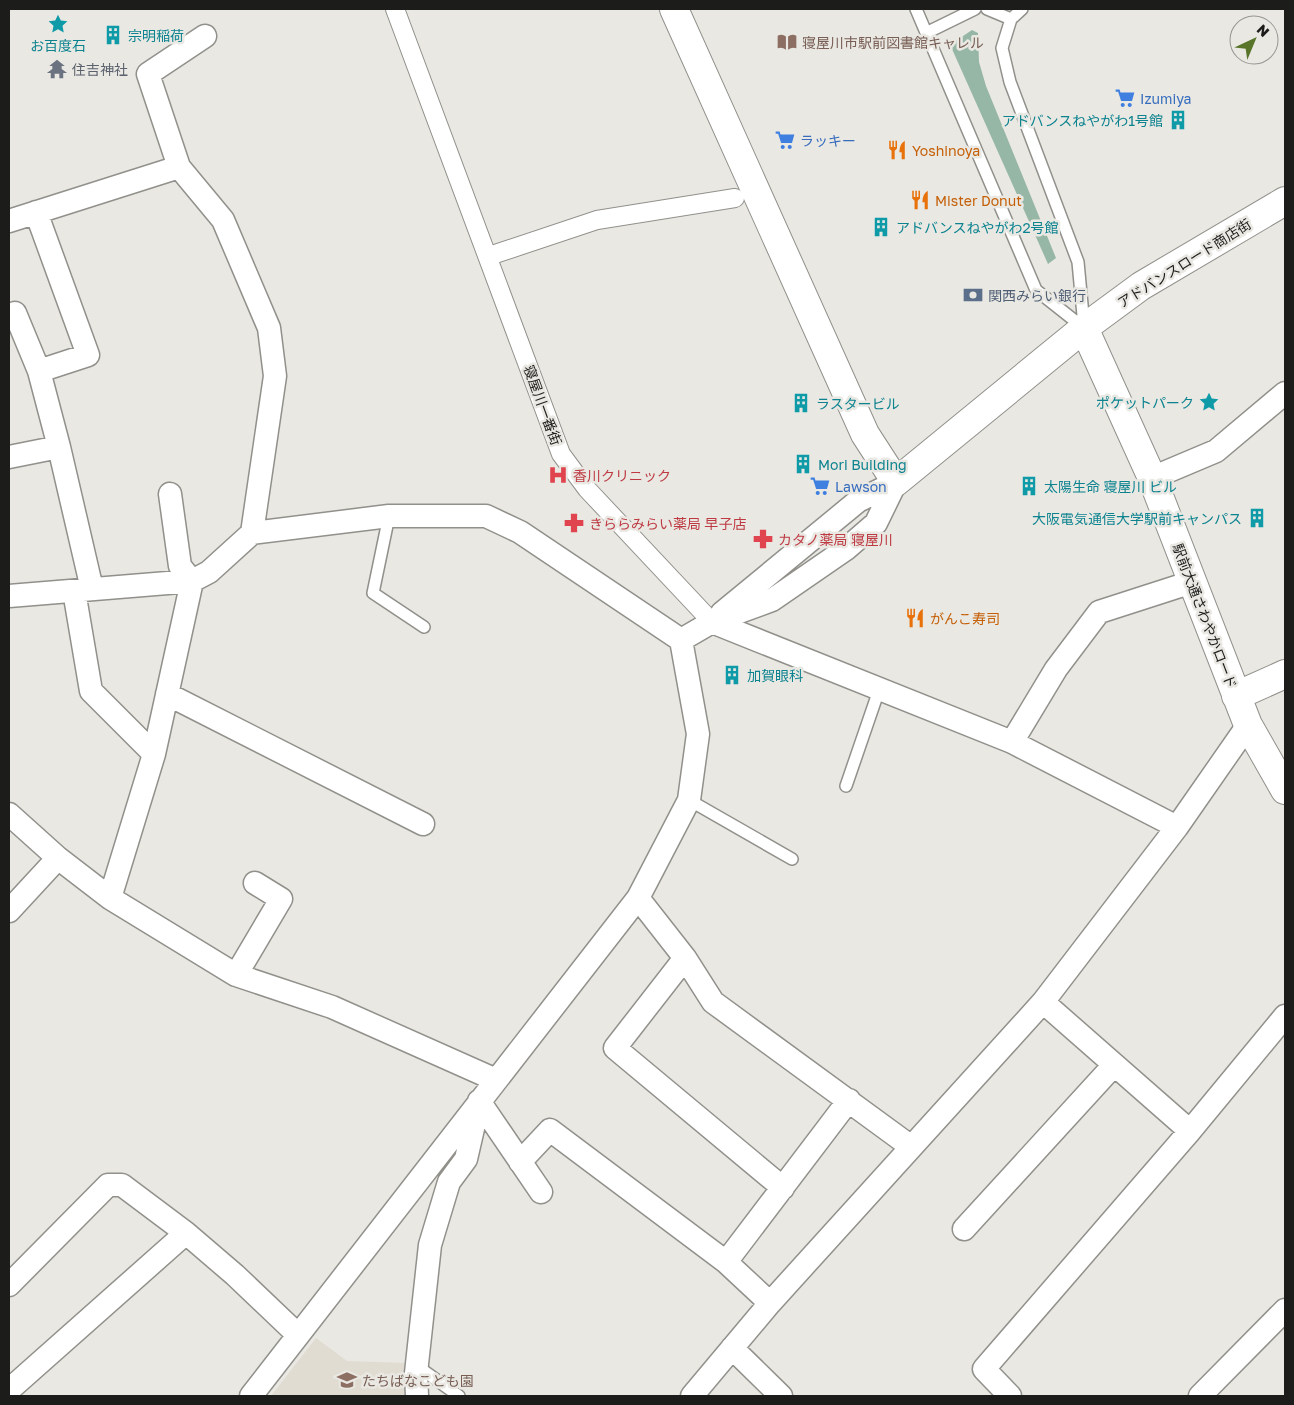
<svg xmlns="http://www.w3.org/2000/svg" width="1294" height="1405" font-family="'Golos Text','Noto Sans JP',sans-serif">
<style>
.built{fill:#e1dcd1}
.forest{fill:#96b6a6}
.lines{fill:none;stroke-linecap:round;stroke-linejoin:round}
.service-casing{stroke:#91908b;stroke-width:14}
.pedestrian-casing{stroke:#91908b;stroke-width:20}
.minor-casing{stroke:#91908b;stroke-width:25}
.tertiary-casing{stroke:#91908b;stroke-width:30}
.service{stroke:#fff;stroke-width:11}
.pedestrian{stroke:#fff;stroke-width:18}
.minor{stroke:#fff;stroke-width:22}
.tertiary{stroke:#fff;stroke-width:28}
.labels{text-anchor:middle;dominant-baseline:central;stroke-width:5;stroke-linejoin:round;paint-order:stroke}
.culture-label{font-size:14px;fill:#0d838f;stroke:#e9e8e3;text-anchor:start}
.education-label{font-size:14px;fill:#785e54;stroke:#e9e8e3;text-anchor:start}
.worship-label{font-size:14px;fill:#5b616d;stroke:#e9e8e3;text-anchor:start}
.shop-label{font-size:14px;fill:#366cbe;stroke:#e9e8e3;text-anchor:start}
.food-label{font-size:14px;fill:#c56008;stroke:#e9e8e3;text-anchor:start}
.street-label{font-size:14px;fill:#1c1c1a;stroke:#e9e8e3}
.service-label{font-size:14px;fill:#4e5e75;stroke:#e9e8e3;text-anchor:start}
.health-label{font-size:14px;fill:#be3a42;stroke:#e9e8e3;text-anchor:start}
</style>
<rect width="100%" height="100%" fill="#e9e8e3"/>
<path class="built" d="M316 1338 347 1361 408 1363 411 1396H271Z"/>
<path class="forest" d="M972 30 978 33 979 62 986 86 1056 258 1048 264 952 49 954 42Z"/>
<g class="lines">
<defs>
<path id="service" d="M916 9 1036 290 1084 328
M987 9 1011 19
M1022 9 1011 19 1002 48 1010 82 1078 262 1084 326
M926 33 975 9
M389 516 373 593 424 627
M846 786 879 690
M689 800 792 859
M417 1366 459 1396"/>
<path id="pedestrian" d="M395 9 561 454 587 489 712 622
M489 256 597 220 735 198"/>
<path id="minor" d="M205 36 148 74 179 167 223 220 269 328 275 376 252 533
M36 212 88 355 39 371
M9 221 179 167
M15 313 39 371 59 447 92 589
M9 457 59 447
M1152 478 1216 451 1285 393
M74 591 91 691 154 754
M9 596 192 581 209 572 252 533 389 516H486L520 532 681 640
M722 613 858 501 896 482
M712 622 1012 742 1177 827
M167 694 423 824
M1012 742 1056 669 1099 612 1192 582
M9 814 58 858 110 898 236 975 332 1007 496 1080
M110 898 154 754 192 581 180 566 170 494
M638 898 685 958 713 1002 910 1146
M9 911 58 858
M685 958 615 1048 783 1188
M236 975 281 899 255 883
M1043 1002 1190 1131
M479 1101 541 1192
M520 1162 550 1130 726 1262 770 1303
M964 1229 1114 1065
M726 1262 849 1100
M9 1285 108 1185H122L186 1233 235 1275 298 1335
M732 1348 781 1396
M9 1390 186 1233
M251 1396 638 898 689 800 698 734 681 640 712 622 772 600 846 549 876 523 896 482
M417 1396 416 1373 430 1245 449 1182 466 1159 478 1107
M692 1396 770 1303 1043 1002 1177 827 1248 725
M1010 1396 984 1369 1190 1131 1285 1016
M1200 1396 1285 1310"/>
<path id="tertiary" d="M674 9 865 434 896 482 1084 328 1141 286 1285 201
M1084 328 1152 478 1248 725 1285 790
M1236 696 1285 674"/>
</defs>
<use href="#service" class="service-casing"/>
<use href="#pedestrian" class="pedestrian-casing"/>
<use href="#minor" class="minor-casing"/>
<use href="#tertiary" class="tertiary-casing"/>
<use href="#service" class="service"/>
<use href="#pedestrian" class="pedestrian"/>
<use href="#minor" class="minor"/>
<use href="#tertiary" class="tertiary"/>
</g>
<defs>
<symbol id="sight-bare" viewBox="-9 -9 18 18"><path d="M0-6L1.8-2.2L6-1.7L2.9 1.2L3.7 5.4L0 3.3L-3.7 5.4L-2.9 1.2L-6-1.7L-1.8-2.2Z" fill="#0f9aa8" stroke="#e9e8e3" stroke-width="2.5" paint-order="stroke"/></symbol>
<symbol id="building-bare" viewBox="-9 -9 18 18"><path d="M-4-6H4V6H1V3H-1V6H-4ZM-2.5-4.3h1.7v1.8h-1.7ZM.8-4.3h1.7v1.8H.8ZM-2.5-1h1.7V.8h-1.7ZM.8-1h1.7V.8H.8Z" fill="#0f9aa8" stroke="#e9e8e3" stroke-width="2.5" paint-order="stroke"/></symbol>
<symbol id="library-bare" viewBox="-9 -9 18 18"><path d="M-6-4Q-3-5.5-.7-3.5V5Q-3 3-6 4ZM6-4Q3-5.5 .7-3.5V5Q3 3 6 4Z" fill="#8d6e63" stroke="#e9e8e3" stroke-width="2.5" paint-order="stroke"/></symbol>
<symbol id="temple-bare" viewBox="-9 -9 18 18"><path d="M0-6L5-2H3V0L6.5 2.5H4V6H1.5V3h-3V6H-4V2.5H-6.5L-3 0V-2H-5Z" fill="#6b7280" stroke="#e9e8e3" stroke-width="2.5" paint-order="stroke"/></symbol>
<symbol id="supermarket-bare" viewBox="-9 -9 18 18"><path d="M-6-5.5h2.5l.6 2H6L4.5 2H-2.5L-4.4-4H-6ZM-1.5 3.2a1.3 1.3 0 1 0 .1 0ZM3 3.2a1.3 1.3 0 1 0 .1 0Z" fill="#3f7fe0" stroke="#e9e8e3" stroke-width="2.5" paint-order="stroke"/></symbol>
<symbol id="restaurant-bare" viewBox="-9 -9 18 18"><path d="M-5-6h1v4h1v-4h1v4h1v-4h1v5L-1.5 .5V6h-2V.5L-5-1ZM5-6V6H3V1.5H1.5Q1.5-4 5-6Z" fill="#e8710a" stroke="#e9e8e3" stroke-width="2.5" paint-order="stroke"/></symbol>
<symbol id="bank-bare" viewBox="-9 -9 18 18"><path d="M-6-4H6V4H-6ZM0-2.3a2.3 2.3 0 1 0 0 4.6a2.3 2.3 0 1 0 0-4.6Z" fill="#5c6f8a" stroke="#e9e8e3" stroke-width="2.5" paint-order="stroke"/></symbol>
<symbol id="hospital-bare" viewBox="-9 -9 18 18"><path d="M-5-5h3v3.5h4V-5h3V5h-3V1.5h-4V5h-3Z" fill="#e0444e" stroke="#e9e8e3" stroke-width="2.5" paint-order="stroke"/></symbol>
<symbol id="pharmacy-bare" viewBox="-9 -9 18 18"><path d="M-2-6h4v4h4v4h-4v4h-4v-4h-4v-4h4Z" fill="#e0444e" stroke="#e9e8e3" stroke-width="2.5" paint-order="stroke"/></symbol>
<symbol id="school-bare" viewBox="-9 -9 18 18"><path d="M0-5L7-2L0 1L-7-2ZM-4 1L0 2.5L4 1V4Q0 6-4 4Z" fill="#8d6e63" stroke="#e9e8e3" stroke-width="2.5" paint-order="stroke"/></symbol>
</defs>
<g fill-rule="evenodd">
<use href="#sight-bare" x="44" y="10" width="28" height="28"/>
<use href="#building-bare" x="99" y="21" width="28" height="28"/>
<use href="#library-bare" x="773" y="28" width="28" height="28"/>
<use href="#temple-bare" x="43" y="55" width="28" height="28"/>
<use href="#supermarket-bare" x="1111" y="84" width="28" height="28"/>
<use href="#building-bare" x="1164" y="106" width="28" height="28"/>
<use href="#supermarket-bare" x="771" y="126" width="28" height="28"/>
<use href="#restaurant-bare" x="883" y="136" width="28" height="28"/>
<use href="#restaurant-bare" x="906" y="186" width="28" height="28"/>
<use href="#building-bare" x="867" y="213" width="28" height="28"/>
<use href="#bank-bare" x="959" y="281" width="28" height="28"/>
<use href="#sight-bare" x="1195" y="388" width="28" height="28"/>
<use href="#building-bare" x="787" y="389" width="28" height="28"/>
<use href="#building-bare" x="789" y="450" width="28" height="28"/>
<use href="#hospital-bare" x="544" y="461" width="28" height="28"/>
<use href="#supermarket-bare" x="806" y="472" width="28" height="28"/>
<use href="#building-bare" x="1015" y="472" width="28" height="28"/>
<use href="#building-bare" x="1243" y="504" width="28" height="28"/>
<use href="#pharmacy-bare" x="560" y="509" width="28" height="28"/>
<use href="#pharmacy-bare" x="749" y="525" width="28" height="28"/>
<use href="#restaurant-bare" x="901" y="604" width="28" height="28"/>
<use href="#building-bare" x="718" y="661" width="28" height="28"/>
<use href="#school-bare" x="333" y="1366" width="28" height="28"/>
</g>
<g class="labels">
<g class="culture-label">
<text x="128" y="35">宗明稲荷</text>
<text x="58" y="45" text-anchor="middle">お百度石</text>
<text x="1163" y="120" text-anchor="end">アドバンスねやがわ1号館</text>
<text x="896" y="227">アドバンスねやがわ2号館</text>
<text x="1194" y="402" text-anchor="end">ポケットパーク</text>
<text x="816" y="403">ラスタービル</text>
<text x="818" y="464">Mori Building</text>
<text x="1044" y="486">太陽生命 寝屋川 ビル</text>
<text x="1242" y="518" text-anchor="end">大阪電気通信大学駅前キャンパス</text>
<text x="747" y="675">加賀眼科</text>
</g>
<g class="education-label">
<text x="802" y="42">寝屋川市駅前図書館キャレル</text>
<text x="362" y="1380">たちばなこども園</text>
</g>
<g class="worship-label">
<text x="72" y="69">住吉神社</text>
</g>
<g class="shop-label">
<text x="1140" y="98">Izumiya</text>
<text x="800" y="140">ラッキー</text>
<text x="835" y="486">Lawson</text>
</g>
<g class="food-label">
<text x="912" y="150">Yoshinoya</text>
<text x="935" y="200">Mister Donut</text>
<text x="930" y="618">がんこ寿司</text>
</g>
<g class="street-label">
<text transform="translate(1184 263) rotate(-32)">アドバンスロード商店街</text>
<text transform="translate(543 405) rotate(70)">寝屋川一番街</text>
<text transform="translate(1205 616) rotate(69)">駅前大通さわやかロード</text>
</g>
<g class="service-label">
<text x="988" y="295">関西みらい銀行</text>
</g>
<g class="health-label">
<text x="573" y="475">香川クリニック</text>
<text x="589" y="523">きららみらい薬局 早子店</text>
<text x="778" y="539">カタノ薬局 寝屋川</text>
</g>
</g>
<rect width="1294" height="1405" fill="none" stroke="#1c1c1a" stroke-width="20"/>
<g transform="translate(1254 40) rotate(44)"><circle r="24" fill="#e9e8e3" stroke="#979693"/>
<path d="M0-4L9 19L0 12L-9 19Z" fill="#58752a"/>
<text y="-8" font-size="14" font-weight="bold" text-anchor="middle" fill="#1c1c1a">N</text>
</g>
</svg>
